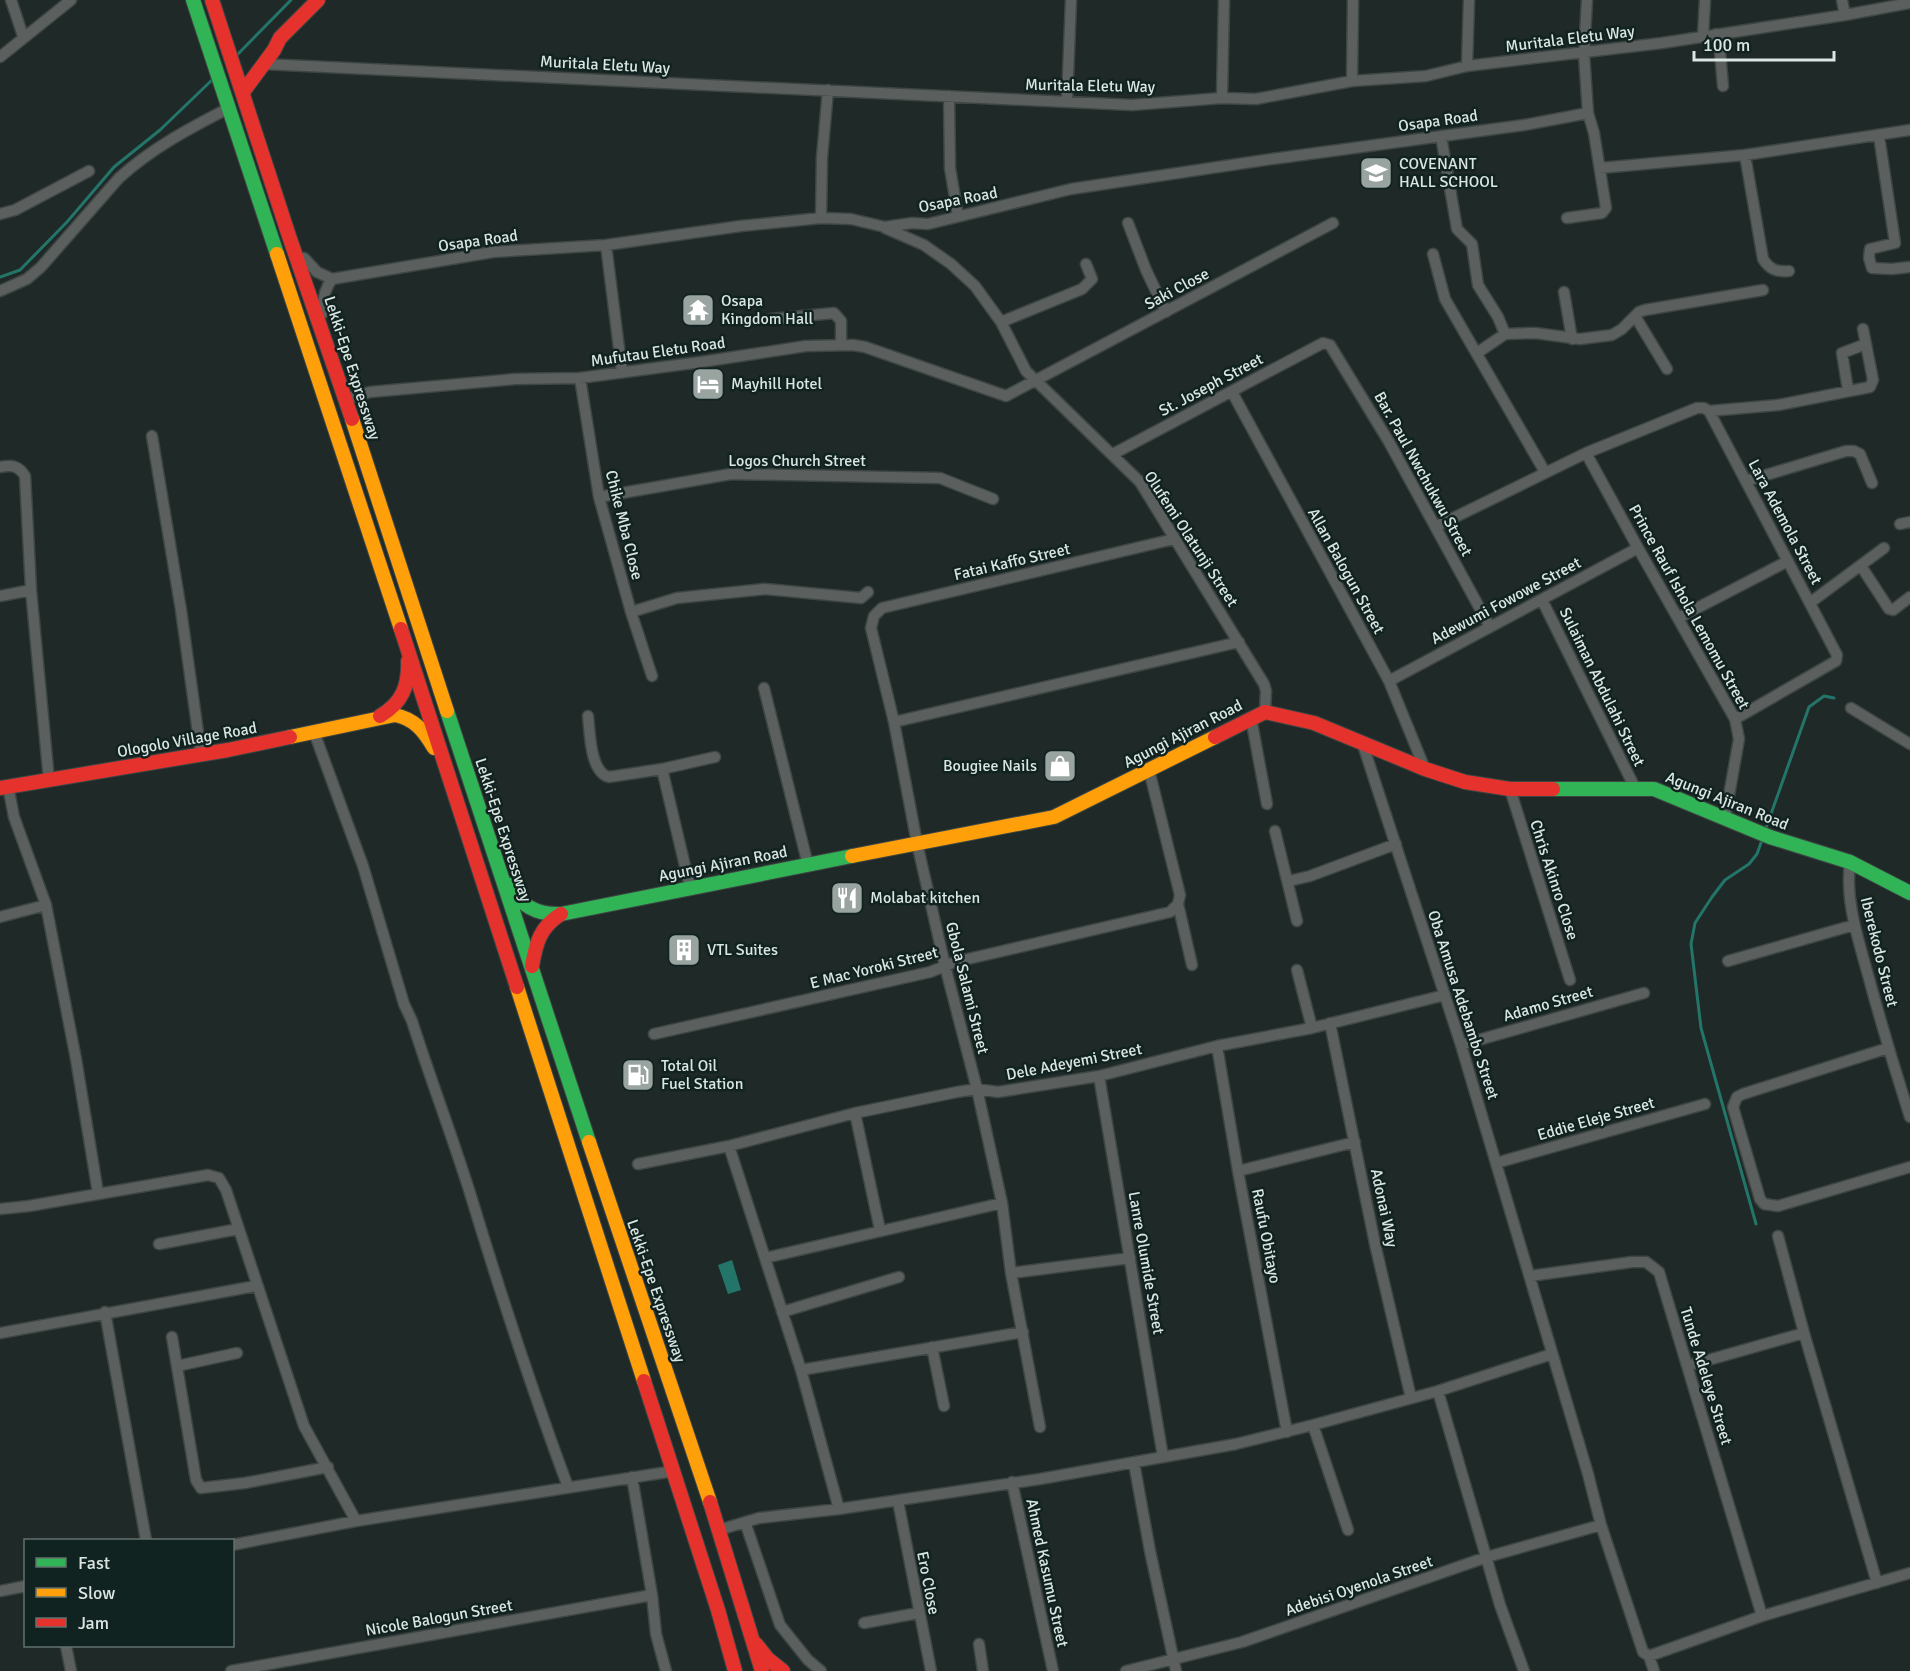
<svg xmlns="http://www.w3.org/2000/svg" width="1910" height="1671" font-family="Signika,sans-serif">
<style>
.water{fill:#247569}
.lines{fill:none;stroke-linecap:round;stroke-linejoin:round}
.stream{stroke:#247569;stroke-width:3}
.street-casing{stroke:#3e4644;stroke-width:13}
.fast-casing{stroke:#3e4644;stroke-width:16}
.slow-casing{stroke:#3e4644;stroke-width:16}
.jam-casing{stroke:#3e4644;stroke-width:16}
.street{stroke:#5b605f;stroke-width:10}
.fast{stroke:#30b455;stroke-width:14}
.slow{stroke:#ff9f0a;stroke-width:14}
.jam{stroke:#e5322d;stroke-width:14}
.labels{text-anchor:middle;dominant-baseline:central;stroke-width:5;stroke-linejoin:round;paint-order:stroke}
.street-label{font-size:16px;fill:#dbe6e3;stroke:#112320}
.poi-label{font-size:16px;fill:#dbe6e3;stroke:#112320;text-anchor:start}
</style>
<rect width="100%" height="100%" fill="#1f2927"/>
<path class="water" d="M732 1260 741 1290 728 1294 718 1265Z"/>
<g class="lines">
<path class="stream" d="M238 54 291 0
M0 277 20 270 67 222 114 167 160 130 212 80
M1766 828 1809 707 1824 696 1834 698
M1756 1224 1701 1028 1691 944 1695 923 1712 897 1725 880 1749 864 1757 854 1762 840"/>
<defs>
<path id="street" d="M11 0 23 36
M1842 0 1845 15
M1716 34 1719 41 1723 86
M1703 36 1705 0
M0 57 71 0
M263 64 1132 105 1222 98 1256 99 1352 81 1426 76 1467 66 1662 43 1845 15 1910 3
M1467 66 1469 0
M1352 81 1353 0
M949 96 950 168 958 216
M1222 98 1224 0
M1067 101 1071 0
M1441 136 1457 229 1472 244 1478 285 1498 317 1505 334
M1879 136 1895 243 1870 249 1869 258 1872 268 1892 269 1910 267
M1745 155 1763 259C1770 270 1777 272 1789 271
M1600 168 1745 155 1910 130
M0 214 15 210 89 171
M821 218 822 157 828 90
M1567 218 1602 213 1606 208 1594 133 1588 113 1584 54 1587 0
M1128 223 1146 270 1166 312
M885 228 924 245 951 264 975 286 1001 322 1026 371 1140 482 1264 684 1266 691 1265 712
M606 245 622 372
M1433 254 1445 299 1545 472
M304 258 317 272 332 279
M332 279 493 252 606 245 741 226 821 218 851 219 885 227 912 223 928 224 1071 189 1272 159 1524 125 1588 113
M0 291 27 279 41 267 119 178C152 148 190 128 229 108
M1564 292 1572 339
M323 313C322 300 324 290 332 279
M1635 316 1667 369
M771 319 834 313 841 321V345
M1001 322 1082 289 1092 279 1086 264
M1477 353 1505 334 1535 333 1580 339 1612 335 1622 329 1639 312 1645 310 1763 290
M580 378 599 497 631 612 652 676
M1848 390 1842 353 1866 344
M1232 392 1389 681 1425 769
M345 399 370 392 515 379 580 378 701 362 806 346 853 345 865 347 1006 396 1333 223
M1709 411 1778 405 1870 387 1873 380 1863 329
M152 436 181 610 201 754
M1586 453 1638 548 1735 719 1739 739 1725 818
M1113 454 1323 343 1330 345 1389 442 1490 627
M0 467C12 465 18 465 25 476L31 590 49 780
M1746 481 1846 451H1854L1860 454 1872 483
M599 497 731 474 940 478 993 499
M1900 524 1910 522
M1437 526 1586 453 1697 408H1704L1709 411 1837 655 1836 661 1735 719
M1861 566 1889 609 1893 610 1910 597
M0 596 31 590
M1542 600 1635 788
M1811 602 1884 548
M631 612 677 598 765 589 861 598 868 592
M1678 618 1788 561
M1389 681 1638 548
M764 688 808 865
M1851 708 1910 744
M588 716C590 733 590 772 609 777L662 769 715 757
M1251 718 1267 804
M894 722 1239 642
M314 732 363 866 404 1004 412 1021C430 1078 452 1135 470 1193 500 1292 532 1390 568 1487
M1363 745 1461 1045 1588 1474 1601 1525 1643 1652 1649 1656 1762 1616 1910 1573
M662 769 690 887
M8 786 14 817 46 905 76 1059 98 1193
M1510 789 1570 980
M1275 831 1297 921
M1850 862C1845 901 1858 938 1868 975 1881 1023 1895 1070 1910 1117
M1289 881 1310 876 1396 844
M1178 904 1192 965
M0 917 46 905
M1728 961 1854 925
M1297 970 1312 1028
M1330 1023 1375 1244 1411 1398
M654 1034 930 972 955 962 1170 912 1178 904 1180 895 1149 770
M1461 1045 1644 993
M1217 1046 1238 1171 1287 1432
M1888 1048 1743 1094 1737 1097 1733 1107 1760 1199 1764 1204 1778 1206 1910 1167
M1099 1076 1163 1457
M855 1113 880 1230
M729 1146 801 1370 839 1509
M1496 1163 1705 1104
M638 1164 729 1146 855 1113 957 1092 977 1089 998 1092 1099 1076 1217 1046 1312 1028 1445 995
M1238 1171 1355 1142
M0 1209 29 1206 208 1175 219 1178 226 1190 304 1426 356 1521
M1778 1236 1804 1333 1877 1583
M159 1244 238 1229
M765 1258 1002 1203
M1011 1273 1130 1258
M1530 1276 1632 1262H1646L1659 1272 1762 1616
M105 1312 146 1540
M782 1312 899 1277
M0 1333 256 1286
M172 1337 196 1480 201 1488 245 1483 328 1467
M932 1347 944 1406
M177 1366 237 1353
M1687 1366 1804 1333
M801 1370 1023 1332
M1438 1391 1500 1605 1524 1671
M1313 1425 1348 1530
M1040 1427 1011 1273 1002 1203 977 1089 945 966 917 843 894 722 871 628 874 616 882 608 1174 539
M1134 1463 1150 1551 1176 1671
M632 1477 652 1595 656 1634 666 1671
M1012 1482 1053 1671
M898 1501 931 1671
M745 1522 780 1625 808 1660 821 1671
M719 1530 759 1518 839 1509 1040 1479 1236 1444 1313 1425 1438 1391 1552 1354
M232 1545 356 1521 674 1471
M0 1591 26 1586
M864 1623 918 1613
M979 1644 983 1671
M66 1646 71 1671
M1649 1656 1654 1671
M231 1671 652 1595
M1126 1671 1242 1642 1487 1557 1601 1525"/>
<path id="fast" d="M193 0 277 254
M447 711 589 1142
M1553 789H1654L1770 837 1850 862 1910 893
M507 884C521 905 535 915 561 914L852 856"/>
<path id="slow" d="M277 254 401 629
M352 419 447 711
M290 737 395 715C415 719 424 731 434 748
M852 856 1054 817 1215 737
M517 987 644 1381
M589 1142 710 1502"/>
<path id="jam" d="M212 0 289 236 352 419
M243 92 274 50 280 38 318 0
M401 629 517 987
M380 716C402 703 409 686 408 661
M1215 737 1265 712 1314 723 1425 769 1465 782 1510 789H1553
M0 788 228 750 290 737
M532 966C536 943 540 927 561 914
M644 1381 718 1610 735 1671
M710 1502 762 1671
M756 1644 768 1659 783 1671"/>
</defs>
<use href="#street" class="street-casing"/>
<use href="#fast" class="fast-casing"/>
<use href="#slow" class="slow-casing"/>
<use href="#jam" class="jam-casing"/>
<use href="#street" class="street"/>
<use href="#fast" class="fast"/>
<use href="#slow" class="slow"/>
<use href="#jam" class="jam"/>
</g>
<defs>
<symbol id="school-square" viewBox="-11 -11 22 22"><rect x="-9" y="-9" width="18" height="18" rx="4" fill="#99a4a1" stroke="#112320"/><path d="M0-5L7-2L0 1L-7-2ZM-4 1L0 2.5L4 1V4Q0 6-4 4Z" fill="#fff"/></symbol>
<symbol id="temple-square" viewBox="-11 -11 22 22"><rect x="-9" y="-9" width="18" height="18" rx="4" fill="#99a4a1" stroke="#112320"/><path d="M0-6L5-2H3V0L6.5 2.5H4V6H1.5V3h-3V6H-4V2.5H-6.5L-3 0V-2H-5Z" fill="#fff"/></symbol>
<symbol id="hotel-square" viewBox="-11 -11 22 22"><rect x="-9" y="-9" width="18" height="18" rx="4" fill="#99a4a1" stroke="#112320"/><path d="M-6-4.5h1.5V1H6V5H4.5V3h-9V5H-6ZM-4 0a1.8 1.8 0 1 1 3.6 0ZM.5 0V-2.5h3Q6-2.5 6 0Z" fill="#fff"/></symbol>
<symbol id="shop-square" viewBox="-11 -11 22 22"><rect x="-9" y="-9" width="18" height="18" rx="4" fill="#99a4a1" stroke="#112320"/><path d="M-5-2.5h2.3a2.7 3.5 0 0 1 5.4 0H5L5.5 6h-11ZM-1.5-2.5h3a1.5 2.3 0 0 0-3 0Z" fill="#fff"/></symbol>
<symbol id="restaurant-square" viewBox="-11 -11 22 22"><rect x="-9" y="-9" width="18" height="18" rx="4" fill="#99a4a1" stroke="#112320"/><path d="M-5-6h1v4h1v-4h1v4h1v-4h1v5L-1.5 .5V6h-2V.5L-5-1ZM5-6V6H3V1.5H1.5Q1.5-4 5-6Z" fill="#fff"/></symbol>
<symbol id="building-square" viewBox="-11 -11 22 22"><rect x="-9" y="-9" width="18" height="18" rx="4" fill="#99a4a1" stroke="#112320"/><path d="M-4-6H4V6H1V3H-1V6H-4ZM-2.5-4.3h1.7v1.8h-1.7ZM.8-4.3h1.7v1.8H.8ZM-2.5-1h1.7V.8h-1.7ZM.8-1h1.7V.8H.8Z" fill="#fff"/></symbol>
<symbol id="fuel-square" viewBox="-11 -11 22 22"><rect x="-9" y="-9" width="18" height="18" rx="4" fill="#99a4a1" stroke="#112320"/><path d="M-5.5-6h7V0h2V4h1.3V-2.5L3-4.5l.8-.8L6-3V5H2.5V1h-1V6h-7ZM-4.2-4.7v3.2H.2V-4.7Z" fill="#fff"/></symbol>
</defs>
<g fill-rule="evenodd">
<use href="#school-square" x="1357" y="154" width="38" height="38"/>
<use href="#temple-square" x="679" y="291" width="38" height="38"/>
<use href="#hotel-square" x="689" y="365" width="38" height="38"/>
<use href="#shop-square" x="1041" y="747" width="38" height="38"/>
<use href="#restaurant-square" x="828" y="879" width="38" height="38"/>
<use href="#building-square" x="665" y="931" width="38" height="38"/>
<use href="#fuel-square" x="619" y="1056" width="38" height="38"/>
</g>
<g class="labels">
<g class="street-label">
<text transform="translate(1570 39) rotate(-7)">Muritala Eletu Way</text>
<text transform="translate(605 65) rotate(3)">Muritala Eletu Way</text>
<text transform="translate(1090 86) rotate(1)">Muritala Eletu Way</text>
<text transform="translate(1438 121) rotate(-8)">Osapa Road</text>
<text transform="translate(958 200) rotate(-11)">Osapa Road</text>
<text transform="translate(478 241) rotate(-8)">Osapa Road</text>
<text transform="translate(1177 289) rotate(-28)">Saki Close</text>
<text transform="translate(658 352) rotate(-8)">Mufutau Eletu Road</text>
<text transform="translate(352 368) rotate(72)">Lekki-Epe Expressway</text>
<text transform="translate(1211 385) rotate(-28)">St. Joseph Street</text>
<text x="797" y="461">Logos Church Street</text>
<text transform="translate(1423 474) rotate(61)">Bar. Paul Nwchukwu Street</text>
<text transform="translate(1785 522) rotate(62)">Lara Ademola Street</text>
<text transform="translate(624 525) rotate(76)">Chike Mba Close</text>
<text transform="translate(1191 539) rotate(57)">Olufemi Olatunji Street</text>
<text transform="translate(1012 562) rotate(-13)">Fatai Kaffo Street</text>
<text transform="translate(1346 571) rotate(61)">Allan Balogun Street</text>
<text transform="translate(1506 601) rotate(-28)">Adewumi Fowowe Street</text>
<text transform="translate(1689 607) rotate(61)">Prince Rauf Ishola Lemomu Street</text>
<text transform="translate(1602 687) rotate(64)">Sulaiman Abdulahi Street</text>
<text transform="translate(1183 734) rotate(-27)">Agungi Ajiran Road</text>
<text transform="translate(187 740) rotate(-10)">Ologolo Village Road</text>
<text transform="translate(1727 801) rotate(22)">Agungi Ajiran Road</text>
<text transform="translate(503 830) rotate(72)">Lekki-Epe Expressway</text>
<text transform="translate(723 864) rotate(-11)">Agungi Ajiran Road</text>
<text transform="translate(1554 880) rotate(72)">Chris Akinro Close</text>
<text transform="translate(1879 952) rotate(76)">Iberekodo Street</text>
<text transform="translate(874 968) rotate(-14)">E Mac Yoroki Street</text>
<text transform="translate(967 988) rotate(76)">Gbola Salami Street</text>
<text transform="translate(1548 1004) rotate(-16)">Adamo Street</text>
<text transform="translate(1463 1005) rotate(72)">Oba Amusa Adebambo Street</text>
<text transform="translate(1074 1062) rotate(-11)">Dele Adeyemi Street</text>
<text transform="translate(1596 1119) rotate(-16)">Eddie Eleje Street</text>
<text transform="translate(1384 1208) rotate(78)">Adonai Way</text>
<text transform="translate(1266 1236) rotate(79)">Raufu Obitayo</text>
<text transform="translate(1146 1263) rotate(80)">Lanre Olumide Street</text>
<text transform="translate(656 1291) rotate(71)">Lekki-Epe Expressway</text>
<text transform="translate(1706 1376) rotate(73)">Tunde Adeleye Street</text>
<text transform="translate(1047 1573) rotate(78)">Ahmed Kasumu Street</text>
<text transform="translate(928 1583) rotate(79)">Ero Close</text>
<text transform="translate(1359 1586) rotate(-19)">Adebisi Oyenola Street</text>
<text transform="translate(439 1618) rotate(-10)">Nicole Balogun Street</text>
</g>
<g class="poi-label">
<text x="1399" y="164">COVENANT<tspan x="1399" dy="18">HALL SCHOOL</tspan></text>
<text x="721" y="301">Osapa<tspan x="721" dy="18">Kingdom Hall</tspan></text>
<text x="731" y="384">Mayhill Hotel</text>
<text x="1037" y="766" text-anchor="end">Bougiee Nails</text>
<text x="870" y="898">Molabat kitchen</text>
<text x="707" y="950">VTL Suites</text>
<text x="661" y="1066">Total Oil<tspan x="661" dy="18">Fuel Station</tspan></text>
</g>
</g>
<rect x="24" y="1539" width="210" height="108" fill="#112320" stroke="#62716e" stroke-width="1.5"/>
<rect x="36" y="1558" width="30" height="9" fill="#30b455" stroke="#62716e" stroke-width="1.5"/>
<text x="78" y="1569" font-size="18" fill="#dbe6e3">Fast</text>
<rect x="36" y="1588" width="30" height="9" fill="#ff9f0a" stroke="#62716e" stroke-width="1.5"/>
<text x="78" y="1599" font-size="18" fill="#dbe6e3">Slow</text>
<rect x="36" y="1618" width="30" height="9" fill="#e5322d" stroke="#62716e" stroke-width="1.5"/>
<text x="78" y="1629" font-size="18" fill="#dbe6e3">Jam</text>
<path d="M1694 51v9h140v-9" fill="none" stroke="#dbe6e3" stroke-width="3"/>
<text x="1703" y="51" font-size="18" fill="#dbe6e3" stroke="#112320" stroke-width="4.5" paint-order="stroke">100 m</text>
</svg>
